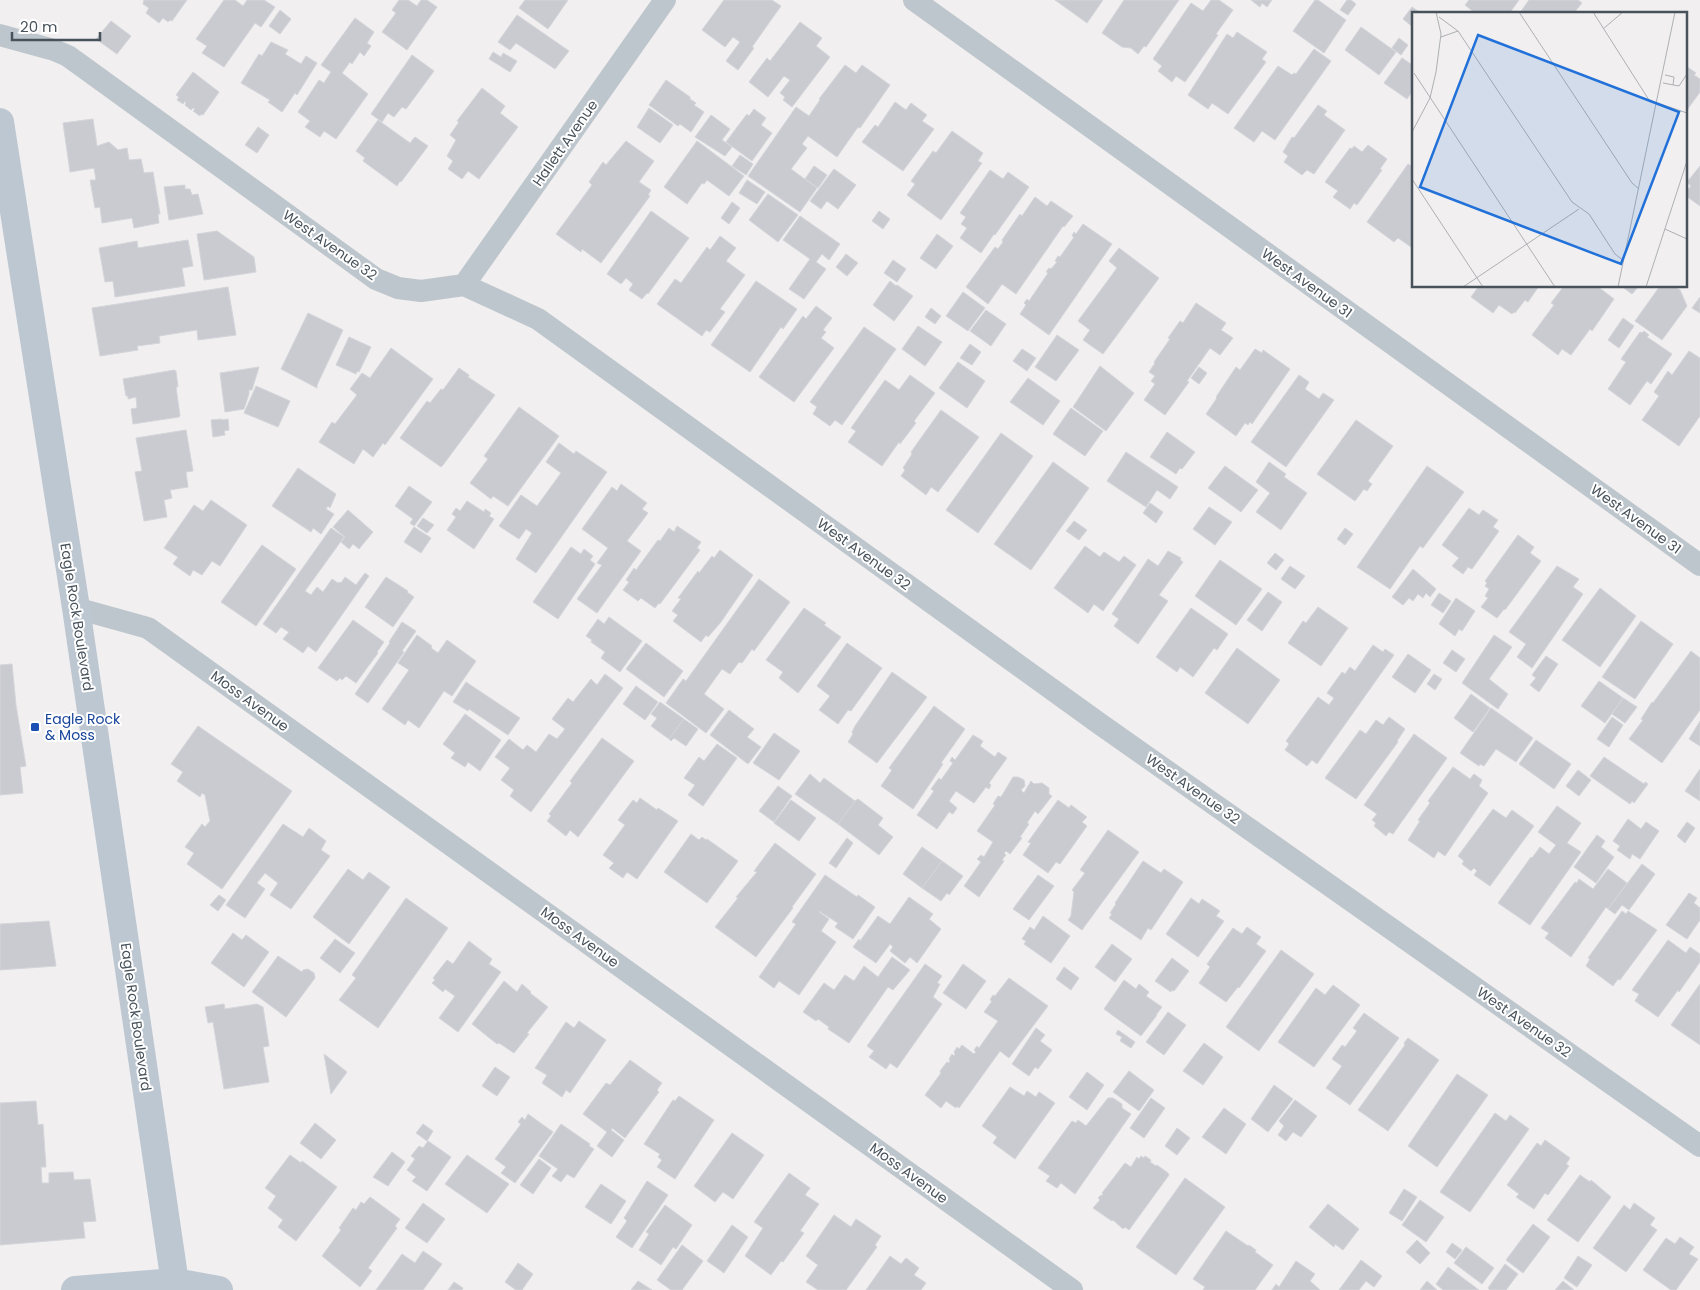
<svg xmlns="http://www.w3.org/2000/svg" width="1700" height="1290" font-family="Poppins,sans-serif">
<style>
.building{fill:#c9cbd1;stroke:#d3d5da}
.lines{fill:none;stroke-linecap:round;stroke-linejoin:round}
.street{stroke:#bec6cd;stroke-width:22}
.secondary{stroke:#bdc7d2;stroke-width:28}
.transit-dot{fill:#1a4fb4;stroke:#fff;stroke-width:2}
.labels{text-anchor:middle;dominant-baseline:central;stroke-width:4;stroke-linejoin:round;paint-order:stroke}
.street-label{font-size:14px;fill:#48525b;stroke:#fff}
.transit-label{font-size:14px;fill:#164399;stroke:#fff;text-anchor:start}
.inset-road{fill:none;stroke:#adb0b4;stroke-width:1}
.view{fill:#2171d9;fill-opacity:0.15;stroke:#2171d9;stroke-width:2.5}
.inset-edge{fill:none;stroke:#48525b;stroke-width:2.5}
</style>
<rect width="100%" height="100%" fill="#f1efef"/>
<path class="building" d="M144 0H187L172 21 170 20 168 22 163 18 159 23 146 13 149 8 143 4Z
M224 0H235L243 6 247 0H264L275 7 261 27 255 23 224 67 202 53 207 46 196 39Z
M399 0H408L417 6 421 0H427L437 7 407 50 382 32 396 13 392 10Z
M525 0H568L548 29 519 8Z
M724 0H772L781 6 752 47 754 48 738 70 726 61 740 42 733 37 725 47 702 30Z
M1055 0H1103L1087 23Z
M1124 0H1179L1146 47 1144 46 1138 54 1131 48 1122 47 1102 33Z
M1211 0H1219L1233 10 1216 34 1218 35 1185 82 1176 76 1172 82 1158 71 1162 66 1153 59 1191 3 1203 11Z
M1251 0H1272L1267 7 1262 3 1260 7Z
M1315 0H1318L1346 20 1324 53 1293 31Z
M1347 0H1351L1356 4 1348 15 1340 10Z
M1469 0H1519L1509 14H1474L1475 13 1465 5Z
M1529 0H1578L1582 3 1573 14H1519Z
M1412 7 1422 14H1414V28L1403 19Z
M280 10 291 19 280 34 269 26Z
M517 15 569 51 555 69 516 43 510 50 498 42Z
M355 18 374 32 367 43 371 46 364 56 360 52 352 64 350 62 342 73 368 94 336 139 324 131 320 137 305 127 310 121 298 112 319 80 324 83 331 72 321 65Z
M111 21 131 36 117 54 96 39Z
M800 22 822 38 816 46 830 57 792 107 783 100 785 97 780 93 790 80 784 76 768 97 749 82 767 58 770 61Z
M1361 27 1396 52 1379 75 1345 50Z
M1237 32 1267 52 1262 59 1266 62 1228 114 1212 103 1208 109 1188 95 1227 34 1233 38Z
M1399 38 1408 45 1401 55 1392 48Z
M271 42 288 50 285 54 301 64 306 56 317 63 297 95 295 93 282 112 268 102 270 100 241 83 259 54 262 56Z
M1314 49 1331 61 1275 140 1262 131 1254 142 1234 128 1278 66 1292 75 1294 73 1296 74Z
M493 52 501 57 503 53 517 61 510 72 489 59Z
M412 55 434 71 406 109 402 107 394 117 388 113 382 122 371 114Z
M1402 58 1414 66V89L1407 99 1384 83Z
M845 65 856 73 862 65 890 85 860 128 858 127 837 157 808 136 802 144 807 148 791 169 817 188 800 212 748 176 796 107 809 116 820 100 819 99Z
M1686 66 1696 73 1694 75 1700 79V92L1687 110Z
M193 72 219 92 203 115 201 114 200 116 193 111 195 109 193 108 191 110 185 105 186 103 185 101 183 104 177 100 179 97 176 95Z
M666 80 690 97V99L696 103 694 105 704 112 691 132 680 124 678 126 649 105Z
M482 88 505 106 500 113 518 127 479 179 468 171 462 179 448 169 453 161 447 156 456 140 450 135 459 122 457 121Z
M895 102 906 110 911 103 927 115 922 121 934 129 903 171 862 142 875 125 878 127Z
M1318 105 1327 111 1324 115 1345 130 1314 174 1307 170 1302 175 1284 162 1288 156 1283 152 1292 137 1294 138Z
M649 108 673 125 660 143 637 127Z
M754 109 766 118 761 125 772 133 752 161 726 142 747 114 749 116Z
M711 115 730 129 722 140 732 147 725 156 695 137Z
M93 119 97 146 109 142 118 150 127 148 129 160 141 159 144 173 153 172 160 214H158L159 223 134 228 132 218 102 223 100 207 95 208 90 180H96L94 168 70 172 63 123Z
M378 120 410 143 415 137 428 146 401 182 400 181 397 186 363 161 365 158 356 151Z
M258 127 269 135 257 153 245 145Z
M952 131 983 153 978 161 982 163 941 220 907 195 915 184 911 181 933 151 936 153Z
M626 141 654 161 639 182 651 190 648 195 650 196 601 263 582 249 581 252 556 234 592 185 589 182 603 162 606 165Z
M697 141 744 176 729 196 707 180 704 184 702 183 687 204 664 187Z
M1368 145 1387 159 1380 169 1382 170 1357 205 1354 203 1350 209 1333 197 1338 191 1325 182 1350 148 1352 149 1354 146 1362 152Z
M740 155 753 164 746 175 732 166Z
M1408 164 1414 168V243L1411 247 1398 238 1394 242 1367 222Z
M814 166 827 175 818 188 805 179Z
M1700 166V206L1686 196V192L1691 186 1687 182Z
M834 169 856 185 838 209 827 201 821 209 810 201Z
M990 170 1003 179 1008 172 1029 187 995 235 994 234 981 253 960 238 967 228 961 224 966 217 960 213Z
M747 180 765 192 757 204 739 193Z
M185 185V189H190L192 195 198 194 203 214 169 220 164 187Z
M768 194 798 215 778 242 749 220Z
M1035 197 1047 206 1051 201 1073 216 1064 227 1063 226 1016 294 1002 284 988 304 966 287 995 247 998 249 1003 242 1002 240 1020 214 1022 216Z
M732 202 740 208 729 224 721 218Z
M651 211 689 238 648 294 647 293 642 299 629 290 633 284 626 278 621 284 607 274Z
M879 211 890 219 883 229 872 221Z
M800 216 840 244 829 260 822 254 816 262 826 269 804 299 789 289 810 259 783 240Z
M1083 224 1112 244 1049 335 1020 314 1026 305 1024 303 1027 299 1029 301 1048 273 1046 272 1049 268 1051 269 1057 262 1055 261 1058 256 1060 257 1074 237 1072 236 1074 232 1076 234Z
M217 231 254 257 256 272 204 280 197 234Z
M937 234 953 246 936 269 920 258Z
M720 236 736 248 726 261 745 275 720 309 725 312 710 332 706 330 702 336 657 304 675 279 681 283 707 247 710 250Z
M188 240 193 266 182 268 185 286 115 297 113 281 105 282 99 248 137 241 138 248Z
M1119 248 1159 278 1103 354 1083 340 1090 330 1078 321 1117 268 1109 261Z
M846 254 858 263 847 276 836 267Z
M893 260 906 269 897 282 884 273Z
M756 281 797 309 783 329 781 327 750 372 711 345Z
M890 281 896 286 897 285 913 296 894 321 873 305Z
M1479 286H1539L1528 302 1525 300 1515 313 1514 312 1512 314 1499 305 1493 313 1471 297Z
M1564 286H1597L1614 299 1592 331 1590 329 1571 355 1562 349 1558 355 1532 335 1554 305 1551 303Z
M1621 286H1639L1632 294Z
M1660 286H1674L1680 290 1687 306 1662 340 1635 321Z
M228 287 236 335 198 340 197 330 159 336 160 343 137 346 138 350 100 356 92 308Z
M963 292 985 308 968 331 946 316Z
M1700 297V313L1692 308Z
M1196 303 1226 323 1221 330 1233 338 1220 355 1210 348 1187 381 1189 382 1165 415 1144 400 1155 384 1151 381 1155 376 1149 372 1155 363 1154 362 1170 339 1168 338 1180 321 1183 323Z
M816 306 832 318 823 330 826 332 821 338 834 348 794 402 759 377 803 316 806 319Z
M931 308 941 316 935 324 925 317Z
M986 310 1006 324 991 346 970 331Z
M308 313 343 330 317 385V388L281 369Z
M1623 318 1634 326 1619 348 1608 340Z
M918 326 942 342 925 366 902 349Z
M864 327 896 349 842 425 835 420 830 426 813 414 817 407 810 402Z
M1644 331 1649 335 1647 337 1672 354 1651 384 1647 381 1630 405 1608 389 1626 362 1621 359 1640 332 1642 333Z
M1057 335 1079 350 1056 381 1035 367Z
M349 337 371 347 359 372 357 371 356 374 336 365Z
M970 344 981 352 972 365 960 358Z
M391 348 433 379 385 445 383 443 373 457 363 449 354 464 319 442 332 422 335 424 357 395 350 389 362 373 370 378Z
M1022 349 1036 358 1027 371 1013 361Z
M1255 349 1262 353 1263 350 1290 369 1252 424 1250 422 1248 425 1245 423 1236 436 1206 414 1217 398 1216 397 1236 367 1240 370Z
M1689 351 1700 358V416L1679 446 1642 420 1659 396 1654 392 1668 371 1672 375Z
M958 362 985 381 967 408 939 388Z
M1100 366 1134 393 1106 431 1073 407Z
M259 367 252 390H249V394L244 409 225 412 220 373Z
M1199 367 1207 373 1199 384 1191 378Z
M459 368 469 375 468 377 495 395 443 465 441 467 400 438 427 401 430 403 441 389 443 390Z
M174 370 176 371 178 387H176L180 416 179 417 133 424 131 409 137 408 136 397 128 399V396H126L123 379Z
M910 375 935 393 914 421 916 423 900 444 899 442 882 466 848 442 856 431 851 428 885 380 899 390Z
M1299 375 1309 382 1305 389 1319 399 1323 393 1334 400 1286 467 1251 442Z
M1028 378 1060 401 1043 425 1010 402Z
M256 386 290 401 278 427 244 413Z
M519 407 559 436 508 506 493 496 491 499 470 483 488 459 484 456Z
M1071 408 1103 431 1085 456 1053 434Z
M941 410 979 437 938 492 931 487 926 495 901 476 905 470 903 468 912 454 911 452Z
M222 419V420L228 419 229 430 224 431 225 435 213 437 211 420Z
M1356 420 1393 446 1368 481 1372 484 1367 491 1364 489 1355 501 1317 474Z
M186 430 193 471 186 472 188 487 170 490 172 498 164 500 167 517 144 521 135 472 142 471 136 438Z
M1167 432 1195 452 1182 469 1180 468 1176 474 1150 457Z
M1001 433 1033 456 978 533 946 510Z
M559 443 574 454 576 451 607 472 536 573 516 559 532 533 526 529 519 539 499 526 521 495 537 506 561 473 546 462Z
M1126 452 1178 487 1170 499 1157 490 1146 507 1107 481Z
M1053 462 1089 488 1031 570 994 544Z
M1269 462 1286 474 1284 477 1307 493 1281 530 1256 512 1270 493 1256 482Z
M1225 466 1258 490 1241 512 1208 488Z
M1427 466 1464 492 1423 548 1420 546 1390 589 1357 567Z
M298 468 336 494 330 508 328 506 326 509 334 514 321 534 313 528 311 532 272 506Z
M621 484 647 503 642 509 648 513 627 541 641 551 597 613 577 599 602 565 597 563 608 548 582 529 612 487 617 491Z
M409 486 432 502 414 526 410 523 413 519 395 506Z
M211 500 247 525 220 566 212 561 202 575 193 570 190 576 173 564 178 557 164 548 194 505 203 511Z
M467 501 484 512 485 509 491 513 489 516 494 519 474 549 447 530 456 517 452 514 456 508 460 511Z
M1150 503 1163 512 1156 523 1143 513Z
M1209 507 1232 522 1215 545 1193 529Z
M1469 508 1479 515 1483 510 1498 520 1493 527 1499 531 1472 569 1468 567 1463 574 1452 566 1459 558 1442 545Z
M348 510 373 532 359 549 353 544 349 549 341 542 345 537 333 527Z
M423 518 434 525 427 533 417 526Z
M1074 521 1087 530 1079 540 1066 531Z
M677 526 701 542 697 548 700 550 660 604 659 603 655 608 641 598 638 601 623 590 629 582 626 580 634 568 636 570 658 540 660 541 669 528 674 532Z
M414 527 431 538 421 553 404 542Z
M331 528 344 537 305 591 311 595 317 587 323 592 332 579 338 583 340 582 341 583 345 577 356 585 365 573 369 576 316 652 308 646 303 653 283 639 289 632 281 627 276 633 263 624Z
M1345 528 1353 534 1345 545 1337 539Z
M1518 535 1534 547 1530 553 1541 561 1505 610 1504 609 1497 618 1481 607 1488 598 1485 596 1489 589 1485 586 1487 583 1485 581Z
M262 545 296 569 256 626 221 602Z
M1085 546 1100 557 1104 552 1119 562 1124 556 1136 565 1103 611 1094 604 1088 613 1054 588Z
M571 547 581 554 584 549 593 556 590 560 595 564 558 619 533 602Z
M720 550 753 575 721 622 708 637 706 635 701 642 673 621 678 615 672 611 681 599 678 598 698 571 699 573 712 556 714 558Z
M1168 551 1181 558 1180 560 1183 562 1159 595 1168 601 1138 644 1114 626 1119 619 1112 614 1148 559 1158 566Z
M1275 553 1284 560 1276 570 1267 563Z
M1220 560 1262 589 1236 625 1195 596Z
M1290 566 1305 576 1295 589 1281 579Z
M1557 566 1579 579 1573 587 1583 594 1532 668 1517 657 1526 644 1509 632Z
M1413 569 1436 589 1430 597 1426 593 1423 598 1418 594 1413 601 1409 598 1403 605 1392 597Z
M386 577 408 591 407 592 414 597 393 627 365 607Z
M759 579 790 602 754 651 752 649 742 663 739 662 730 674 722 669 704 694 724 709 706 733 666 703 683 679 686 681Z
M1600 588 1636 616 1600 667 1562 640Z
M1268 592 1282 602 1262 631 1247 620Z
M1439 593 1451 601 1443 613 1431 605Z
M1456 598 1475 611 1462 631 1459 629 1455 636 1439 624Z
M1318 607 1348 628 1321 666 1288 643 1303 621 1306 623Z
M804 608 826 623 824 625 841 637 798 693 779 678 783 672 766 660Z
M1191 608 1228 634 1217 650 1214 648 1193 677 1180 667 1177 672 1156 657Z
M609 617 642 641 620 672 601 658 605 652 591 642 592 640 586 636 598 619 604 624Z
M353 620 384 642 377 652 378 653 356 683 346 676 342 680 340 678 337 681 318 668Z
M1641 621 1673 644 1635 699 1602 677Z
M402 622 416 631 402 651 404 652 368 703 355 694 390 643 389 642Z
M417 635 432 646 431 648 438 653 447 640 476 661 452 696 444 691 419 728 408 720 405 725 382 709 409 670 398 663Z
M1494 635 1512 647 1489 679 1508 694 1498 709 1462 683Z
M646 643 683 671 664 697 626 669Z
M847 643 882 668 851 711 848 710 838 724 819 710 830 696 817 686Z
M1373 645 1383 652 1385 649 1394 655 1317 764 1312 760 1307 766 1285 750 1289 744 1286 741 1318 697 1329 705 1334 698 1327 693 1342 672 1345 674 1350 667 1355 671Z
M1237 648 1280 680 1248 724 1205 693Z
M1452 650 1465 659 1456 672 1443 663Z
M1691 651 1700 658V710L1662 763 1629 739 1643 720 1641 719 1652 702 1653 703Z
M1408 654 1431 670 1415 693 1392 677Z
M1546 656 1558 664 1539 692 1530 685 1536 678 1532 675Z
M12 664 16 705 26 766 20 767 23 793 0 795V665Z
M892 672 927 697 877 763 848 742 853 734 852 732 855 726Z
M605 674 623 688 531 812 510 796 514 790 501 780 510 768 495 757 509 739 523 750 527 745 536 752 549 734 557 739 565 729 552 719 568 698 573 702 591 679 597 685Z
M1434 674 1442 679 1435 690 1427 684Z
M1599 681 1623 698 1605 723 1581 706Z
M466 682 520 718 508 735 469 709 468 711 453 702Z
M636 686 658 702 645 720 623 704Z
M1471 694 1490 708 1473 732 1454 718Z
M1623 698 1637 707 1625 723 1612 714Z
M660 702 684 719 669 739 651 726 657 718 651 714Z
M934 706 965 729 941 763 943 764 913 809 881 786 892 770 889 768Z
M1491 708 1533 738 1516 762 1496 749 1484 766 1480 764 1479 766 1460 753Z
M729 710 754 729 747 737 761 747 748 764 710 735Z
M465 714 501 740 480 771 468 762 465 767 451 758 455 753 443 744Z
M1389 717 1405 729 1397 741 1398 742 1356 799 1325 778 1360 730 1366 734 1376 720 1383 725Z
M1612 717 1623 725 1609 747 1597 739Z
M684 719 698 729 686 746 674 738 671 741 669 739Z
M1700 721V746L1689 739Z
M198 726 292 791 222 889 187 864 194 853 185 847 202 824 205 827 210 821 205 795 202 793 200 797 177 781 183 772 171 764Z
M774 733 800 751 779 780 753 763Z
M1414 734 1447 758 1393 834 1389 832 1386 836 1374 826 1376 823 1372 820 1377 814 1364 805Z
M973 735 983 741 980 746 995 757 998 752 1007 758 989 783 991 785 989 789 986 787 974 803 956 791 949 801 957 808 953 814 949 812 937 829 917 815 934 791 931 789 939 778 941 780 953 763 950 761 952 757 955 760Z
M602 738 634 761 578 837 570 830 566 836 547 821 551 816 549 814 572 783 570 781Z
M1536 740 1571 764 1554 789 1519 764Z
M717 744 737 758 703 806 688 795 695 785 684 778 699 757 704 761Z
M1604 757 1644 784 1645 782 1648 784 1634 803 1632 801 1630 804 1590 776Z
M1453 767 1470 779 1474 774 1482 780 1479 786 1488 793 1445 856 1438 851 1434 858 1408 840 1420 821 1418 820 1430 803 1428 801Z
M1700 769V801L1685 791Z
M1578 770 1591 780 1579 796 1566 786Z
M810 774 820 783 824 778 855 801 838 824 795 794Z
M1013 777H1018L1024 780 1025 786 1021 790 1024 793 1031 781 1034 784 1042 783 1049 788V794L1052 796 1038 814 1035 811 1027 823 1029 824 1020 837 1022 838 1010 854 1006 851 1004 853 1006 855 1002 860 1004 861 979 897 964 886 981 862 977 859 981 855 984 857 993 842 977 831 995 805 993 804 998 796 1001 797Z
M778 786 792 796 774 822 759 811Z
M640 798 657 810 658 808 678 821 637 879 627 872 623 878 609 868 614 863 603 855 625 825 618 820 633 800 637 803Z
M858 799 883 818 878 825 893 837 879 855 838 824 855 801Z
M791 800 816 818 799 841 774 823Z
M1058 800 1069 808 1071 805 1087 817 1082 822 1087 826 1060 864 1056 862 1048 873 1023 855 1031 843 1028 842Z
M1557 806 1581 823 1567 843 1581 852 1530 925 1498 903 1531 857 1532 858 1540 847 1549 854 1556 845 1538 832Z
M1493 809 1506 818 1512 810 1534 826 1490 886 1474 875 1477 871 1474 868 1471 871 1462 864 1464 861 1458 856Z
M1628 819 1641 829 1646 822 1659 831 1640 859 1632 854 1630 859 1617 850 1620 846 1613 841Z
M1687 822 1695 828 1685 843 1677 836Z
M283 824 303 837 309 828 326 841 321 850 330 856 291 909 270 895 278 883 265 873 257 883 265 889 245 918 226 905Z
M1108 830 1139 852 1082 930 1068 920 1071 916 1074 892 1072 890 1085 873 1080 870Z
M691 834 699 840 702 837 706 840 707 839 738 861 707 903 664 872Z
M1597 835 1605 841 1601 847 1614 857 1596 883 1574 867Z
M847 838 853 843 836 868 829 863Z
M775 843 816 874 792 907 793 908 756 957 715 927 738 898 736 897 757 872 754 871Z
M922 847 942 861 922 888 903 874Z
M942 861 963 876 949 895 947 893 941 901 922 888Z
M1143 861 1161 873 1164 869 1183 882 1151 930 1148 928 1141 940 1109 918 1112 914 1110 913 1116 904 1115 903Z
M1642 864 1655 874 1629 910 1622 905 1615 914 1608 909Z
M348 869 363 880 369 872 390 887 349 944 313 917Z
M1608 869 1627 883 1608 909 1606 907 1571 957 1545 938 1549 933 1541 928 1575 882 1577 883 1579 879 1593 889Z
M825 875 857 897 858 895 875 907 853 939 835 927 838 923 819 911V912L829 919 821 931 836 942 799 995 779 981 774 988 759 977 796 924 792 922Z
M1038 875 1054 886 1029 920 1013 909Z
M1689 893 1697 898 1694 903 1700 908V920L1687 939 1666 925Z
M219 895 226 900 218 911 210 905Z
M909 897 933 914 929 919 941 929 917 963 910 957 905 963 890 951 893 947 890 944 876 963 853 947 859 939 860 941 878 916 890 924Z
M406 898 448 928 378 1028 339 1000 356 978 352 975Z
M1191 898 1199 904 1202 899 1220 911 1216 916 1224 921 1198 957 1166 934Z
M1622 911 1626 914 1628 911 1657 930 1620 980 1618 979 1613 986 1586 966 1590 959 1588 958Z
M1043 916 1070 936 1051 963 1024 944 1026 941 1022 939 1030 927 1034 930Z
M49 921 56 966 0 970V924Z
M1247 927 1261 937 1256 944 1266 951 1239 988 1238 987 1226 1002 1199 983 1210 967 1207 964 1233 928 1242 934Z
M233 933 242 940 246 935 269 952 244 987 211 963Z
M335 939 355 953 340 973 320 958Z
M1668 940 1686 953 1690 947 1700 954V962L1679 992 1678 990 1658 1017 1635 1001 1639 994 1632 990Z
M469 941 492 959 489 964 501 972 458 1032 439 1018 455 996 445 989 443 992 432 983 435 980 433 978 447 960 453 964Z
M1112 944 1132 959 1115 982 1095 967Z
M1281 950 1314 974 1259 1051 1226 1027Z
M278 956 302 972 303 970 308 969 314 973 315 978 286 1017 252 992Z
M892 957 910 970 893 990 888 987 849 1043 828 1029 829 1027 818 1019 816 1021 803 1012 824 983 834 990 845 975 854 981 864 966 878 977Z
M1172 958 1189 971 1174 991 1172 990 1171 992 1155 981Z
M925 964 942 976 937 983 940 984 933 997 942 1004 897 1068 890 1063 886 1069 869 1057 874 1051 867 1046Z
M963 964 986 981 966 1009 943 993Z
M1064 967 1079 978 1071 990 1056 979Z
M1009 978 1048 1006 1009 1058 1000 1051 959 1108 957 1106 956 1108 946 1101 941 1108 925 1095 941 1073 940 1071 947 1062 949 1063 950 1061 949 1059 952 1054 954 1056 955 1054 954 1052 957 1047 959 1049 962 1045 974 1054 976 1052 974 1050 977 1046 979 1048 998 1021 984 1012 992 1001 990 1000 993 995 995 996Z
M1124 980 1136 989 1139 984 1149 992 1146 996 1162 1007 1156 1015H1157L1141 1036 1104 1009Z
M504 981 517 992 522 984 531 992 530 993 548 1007 527 1033 529 1034 514 1053 499 1043 497 1044 472 1024Z
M1700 984V1045L1671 1025Z
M1333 985 1360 1005 1314 1067 1278 1042 1316 988 1325 995Z
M224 1004 225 1009 257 1004 263 1007 269 1046 263 1047 269 1082 224 1089 213 1022 208 1023 205 1007Z
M1168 1012 1186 1025 1164 1055 1146 1042Z
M1364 1013 1399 1038 1350 1105 1326 1088 1342 1066 1332 1059 1342 1045 1345 1047 1357 1031 1353 1028Z
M579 1021 606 1040 570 1093 566 1090 562 1097 542 1083 547 1075 535 1068 566 1022 574 1028Z
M1036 1028 1045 1035 1040 1041 1052 1050 1038 1069 1035 1067 1029 1076 1012 1064Z
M1118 1030 1135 1042 1131 1048 1120 1041 1122 1037 1116 1034Z
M1408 1038 1439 1060 1388 1131 1358 1110 1405 1045 1404 1043Z
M1204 1043 1223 1057 1203 1085 1183 1071Z
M324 1054 347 1072 331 1094Z
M630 1060 662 1083 657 1090 659 1092 625 1138 612 1128 611 1130 624 1140 612 1157 597 1146 607 1132 583 1114 606 1083 610 1085Z
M495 1067 510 1077 497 1096 482 1086Z
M1129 1071 1154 1090 1139 1111 1113 1092Z
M1087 1072 1104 1085 1087 1110 1069 1097Z
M1457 1074 1488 1095 1437 1167 1408 1146Z
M1274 1085 1293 1099 1268 1132 1251 1119Z
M1010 1087 1024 1096 1027 1091 1036 1097 1039 1092 1055 1103 1015 1159 993 1143 997 1137 982 1126Z
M679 1096 714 1120 675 1179 657 1167 662 1160 658 1157 660 1154 644 1144 673 1100 675 1101Z
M1108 1098H1113L1122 1104V1108L1131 1114 1075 1194 1061 1183 1057 1188 1046 1181 1050 1176 1038 1168 1072 1121 1076 1123 1078 1120 1086 1126Z
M1151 1098 1165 1108 1144 1138 1130 1128Z
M1295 1100 1317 1116 1301 1137 1293 1132 1286 1141 1278 1135 1284 1126 1279 1121Z
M36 1101 38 1125 43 1124 46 1167H41L42 1183H49V1173L73 1172 74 1180 90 1179 96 1221 83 1222 85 1238 0 1245V1103Z
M1224 1108 1246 1124 1226 1154 1202 1137Z
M1495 1113 1506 1121 1510 1115 1529 1129 1470 1212 1440 1192Z
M528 1114 553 1132 515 1183 501 1173 506 1167 495 1159 521 1124 518 1122 522 1117 525 1120Z
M315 1123 336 1140 321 1159 300 1143Z
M423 1124 433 1131 427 1141 416 1133Z
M561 1124 590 1144 589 1146 594 1149 574 1178 567 1174 561 1182 552 1176 558 1169 539 1156Z
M1177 1128 1190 1138 1177 1155 1165 1146Z
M732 1133 764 1155 733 1199 723 1192 715 1202 694 1186Z
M1545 1140 1570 1158 1566 1164 1569 1166 1548 1195 1545 1193 1534 1209 1516 1197 1519 1194 1507 1185 1537 1143 1541 1146Z
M428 1141 451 1157 427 1191 412 1181 416 1177 407 1170 415 1159 411 1156 419 1146 423 1148Z
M392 1152 405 1162 388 1186 373 1177Z
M290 1155 301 1163 302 1161 337 1187 296 1241 278 1227 283 1220 268 1208 276 1196 265 1188Z
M467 1155 509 1184 487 1213 445 1184Z
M1141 1156 1144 1158 1145 1156 1151 1160 1150 1162 1156 1166 1157 1165 1168 1173 1169 1175 1129 1230 1125 1227 1123 1229 1113 1220 1112 1221 1093 1208 1100 1200 1098 1198 1101 1195 1102 1196 1103 1194 1102 1193 1125 1163 1131 1167 1137 1157 1139 1159Z
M539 1159 551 1168 533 1194 520 1185Z
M789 1173 810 1188 805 1195 819 1204 800 1231 804 1233 783 1262 781 1261 771 1275 745 1256 763 1228 754 1222Z
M1580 1175 1590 1182 1591 1180 1611 1197 1578 1242 1547 1220Z
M1185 1178 1225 1207 1176 1275 1136 1247Z
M647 1181 668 1195 632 1248 616 1237 627 1221 624 1218Z
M601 1184 626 1201 611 1224 585 1207Z
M1404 1189 1417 1197 1402 1221 1389 1213Z
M370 1197 400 1219 395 1226 397 1228 368 1268 372 1271 360 1287 322 1256 341 1230 339 1228 353 1208 356 1210 361 1202 364 1204Z
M1420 1200 1444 1217 1426 1242 1402 1225Z
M423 1203 445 1219 427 1243 405 1228Z
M1634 1203 1655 1218 1650 1225 1657 1230 1626 1272 1593 1248 1624 1205 1630 1210Z
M1328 1204 1359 1229 1343 1250 1335 1244 1334 1247 1309 1227Z
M665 1205 692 1225 676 1249 673 1247 661 1265 639 1250 649 1234 646 1232Z
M834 1215 851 1227 856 1219 881 1236 875 1245 877 1247 846 1290H818L806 1282 818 1265 806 1256Z
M1533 1224 1550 1237 1523 1273 1506 1260Z
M732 1225 748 1237 724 1273 707 1261Z
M1226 1231 1248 1246 1249 1245 1256 1250 1255 1252 1273 1265 1255 1290H1203L1205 1287 1193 1279Z
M1680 1237 1694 1247 1689 1254 1698 1259 1676 1290H1671L1643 1270 1666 1238 1675 1244Z
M1417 1240 1430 1253 1420 1264 1406 1252Z
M1452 1243 1462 1250 1455 1259 1446 1252Z
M682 1245 703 1261 682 1290H671L657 1280Z
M1466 1247 1494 1268 1482 1284 1454 1263Z
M423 1251 442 1264 423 1290H376L402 1254 415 1263Z
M890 1256 901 1264 906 1258 919 1268 914 1275 926 1283 921 1290H866Z
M1578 1256 1592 1265 1577 1287 1564 1278Z
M1361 1260 1382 1276 1374 1287 1366 1281 1359 1290H1339Z
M1296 1261 1315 1274 1310 1281 1320 1290H1272L1276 1284 1279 1287Z
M518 1263 533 1274 522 1290H516L505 1282Z
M1505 1264 1518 1274 1506 1290H1490L1488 1288Z
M1448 1267 1479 1290H1443L1436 1284Z
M638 1281 652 1290H631Z
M1427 1281 1437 1290H1420Z
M1563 1281 1574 1290H1555Z
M454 1282 463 1288 462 1290H448Z"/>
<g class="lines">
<path class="street" d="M914 0 1700 565
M0 35 54 50 68 56 376 279 398 288 421 291 464 285 538 319 1100 724 1700 1146
M464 285 665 0
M76 608 148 628 1072 1290"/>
<path class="secondary" d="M0 122 76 608 176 1290
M75 1290 175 1282 219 1290"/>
</g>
<rect class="transit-dot" x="30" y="722" width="10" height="10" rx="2.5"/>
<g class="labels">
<g class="street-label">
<text transform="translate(565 143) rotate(-55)">Hallett Avenue</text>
<text transform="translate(330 245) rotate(35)">West Avenue 32</text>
<text transform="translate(1307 283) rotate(36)">West Avenue 31</text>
<text transform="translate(1636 519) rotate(36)">West Avenue 31</text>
<text transform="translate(864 554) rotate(36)">West Avenue 32</text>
<text transform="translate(77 617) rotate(81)">Eagle Rock Boulevard</text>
<text transform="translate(250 701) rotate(36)">Moss Avenue</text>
<text transform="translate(1193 789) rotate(35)">West Avenue 32</text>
<text transform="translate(580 937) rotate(36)">Moss Avenue</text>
<text transform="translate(136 1017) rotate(82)">Eagle Rock Boulevard</text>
<text transform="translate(1524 1022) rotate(35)">West Avenue 32</text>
<text transform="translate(909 1173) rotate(36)">Moss Avenue</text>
</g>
<g class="transit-label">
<text x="45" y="719">Eagle Rock<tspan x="45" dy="16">&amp; Moss</tspan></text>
</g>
</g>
<g transform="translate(1412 12)">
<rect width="275" height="275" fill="#f1efef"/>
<path class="inset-road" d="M107 0 220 171 227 177M181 0 237 88 275 101M27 5 46 19 160 190 177 202 203 242 212 249M191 17 211 0M29 25 46 19M2 61 143 275M253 63 262 65 261 73M251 71 267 74 275 62M0 120 18 86 24 60 29 22 24 0M0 167 71 275M253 217 275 227M51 275 167 197M206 275 263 0M234 275 275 149"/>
<path class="view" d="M66 23 267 100 209 252 8 175Z"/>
<rect width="275" height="275" class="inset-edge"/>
</g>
<path d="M12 32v8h88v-8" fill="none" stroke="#48525b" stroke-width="2.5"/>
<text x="20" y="32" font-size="15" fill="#48525b" stroke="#ffffff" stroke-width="4" paint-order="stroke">20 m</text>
</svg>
